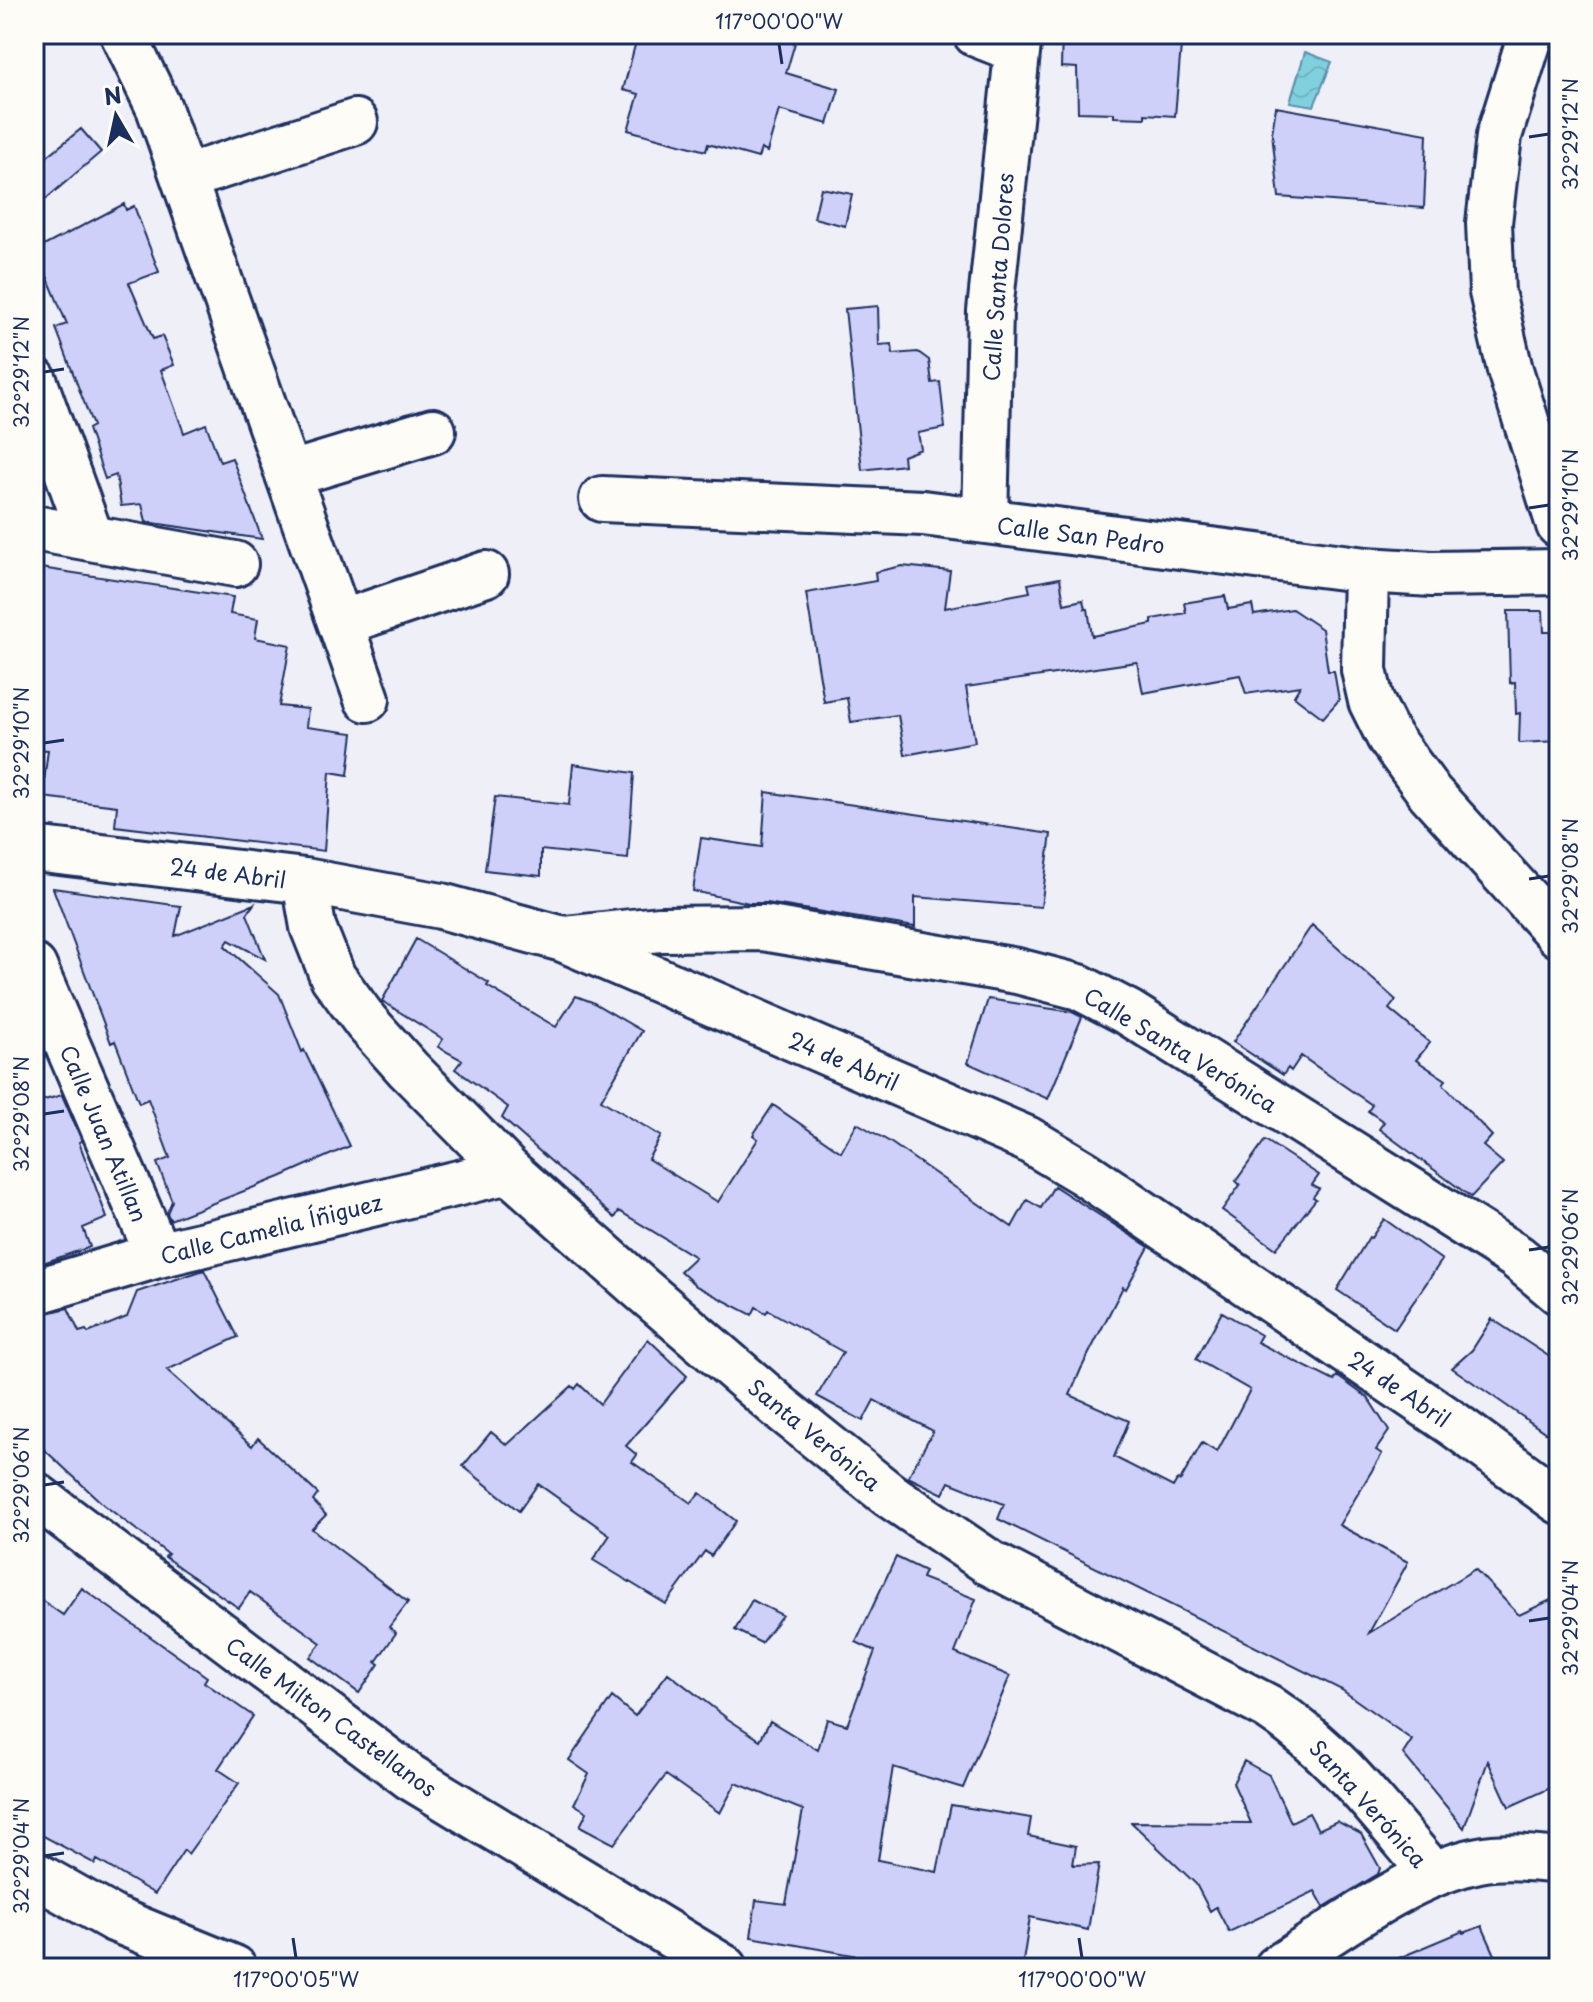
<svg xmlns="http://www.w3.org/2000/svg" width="1593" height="2002" font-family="'Playpen Sans',sans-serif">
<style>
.water{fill:url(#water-waves);stroke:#5890ab;stroke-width:2}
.building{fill:#ced0f9;stroke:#1b2f5e;stroke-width:2}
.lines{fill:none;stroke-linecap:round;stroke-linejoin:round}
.street-casing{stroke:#1b2f5e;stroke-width:50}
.secondary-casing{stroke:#1b2f5e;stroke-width:50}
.street{stroke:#fdfcf7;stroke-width:44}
.secondary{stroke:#fdfcf7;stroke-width:44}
.ticks{fill:none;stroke:#1b2f5e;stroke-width:3}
.labels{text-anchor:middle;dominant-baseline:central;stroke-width:7;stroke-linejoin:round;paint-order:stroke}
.street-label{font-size:22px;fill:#1b2f5e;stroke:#fdfcf7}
.neatline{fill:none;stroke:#1b2f5e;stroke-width:3}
.ticks-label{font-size:20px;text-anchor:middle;fill:#1b2f5e}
</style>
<defs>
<pattern id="water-waves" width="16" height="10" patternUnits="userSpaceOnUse" patternTransform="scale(2)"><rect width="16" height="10" fill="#81d0de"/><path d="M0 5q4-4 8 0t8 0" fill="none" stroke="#6fb3c1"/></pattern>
</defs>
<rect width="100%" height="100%" fill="#efeff8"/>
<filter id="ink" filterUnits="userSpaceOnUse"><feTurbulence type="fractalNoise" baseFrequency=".0125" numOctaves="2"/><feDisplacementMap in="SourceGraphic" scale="16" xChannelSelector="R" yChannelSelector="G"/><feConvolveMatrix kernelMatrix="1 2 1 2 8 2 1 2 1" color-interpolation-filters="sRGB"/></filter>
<g filter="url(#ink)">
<path class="water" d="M1305 52 1332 62 1314 106 1290 102Z"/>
<path class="building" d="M638 34H766L795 43 786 73 839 89 828 124 779 110 767 152 761 149 758 158 708 144 706 151 628 130 639 94 623 90Z
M1062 34H1182L1175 116 1145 114V118L1114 117V113L1078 112 1077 68 1061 67Z
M1276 107 1427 134 1424 208 1279 197 1272 133Z
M81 129 101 152 34 209V167Z
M821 188 852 194 845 226 814 218Z
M124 204 126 210 134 206 159 272 129 283 153 339 162 336 174 365 161 370 184 433 206 424 220 462 232 458 262 539 146 522 142 504 121 506 116 475 105 479 88 429 93 426 56 328 67 324 36 250Z
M878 306 879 345 892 344 893 354 918 352 929 360 932 383 940 382 945 428 918 433 921 449 903 456 904 465 862 470 845 309Z
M902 566 950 571 945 608 1030 592 1028 584 1060 578 1064 604 1083 600 1085 609H1088L1092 636 1152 624V619L1186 613 1184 603 1225 596 1228 609 1252 605 1254 615 1292 609 1322 629 1328 671H1334L1339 700 1323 718 1294 696 1300 686 1246 694 1240 675 1143 693 1137 662 966 687 975 742 905 755 898 715 851 722 847 698 824 702 806 593 876 581 875 572Z
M34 567 233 597 230 614 258 619 255 638 290 645 279 706 308 709 306 727 353 733 348 775 330 772 324 851 115 826 117 806 42 797 48 750 34 749Z
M1508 611H1543L1544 632H1559V741L1519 743 1520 713 1516 714 1515 682 1510 683Z
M573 764 634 773 628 859 541 850V876L485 870 495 797 569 805Z
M766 792 1051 834 1041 907 915 897V927L767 903H749L693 891 701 838 762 847Z
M53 888 181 906 175 936 254 904 247 914 265 959 229 940 225 946 279 994 302 1052 304 1050 350 1146 280 1177 170 1220 167 1213 172 1201 157 1163 170 1158 148 1099 139 1103 115 1041 111 1043Z
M1312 925 1396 1000 1389 1009 1430 1043 1416 1060 1446 1080 1443 1084 1492 1136 1483 1146 1503 1163 1471 1197 1379 1129 1384 1122 1368 1111 1372 1105 1301 1056 1291 1071 1288 1068 1283 1075 1233 1042Z
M416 939 489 983 487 986 556 1027 576 996 592 1002 642 1031 601 1100 661 1136 648 1159 718 1202 758 1139 753 1135 773 1105 841 1152 857 1123 890 1142 1012 1227 1027 1200 1041 1208 1054 1186 1149 1247 1126 1289 1123 1287 1081 1369 1070 1395 1129 1421 1114 1457 1173 1487 1177 1480 1180 1481 1202 1443 1217 1452 1250 1390 1196 1359 1222 1312 1261 1335 1257 1342 1334 1381 1337 1376 1368 1398 1389 1431 1376 1450 1382 1454 1339 1525 1408 1562 1369 1633 1475 1569 1519 1615 1559 1596V1784L1509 1807 1488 1761 1464 1828 1403 1754 1412 1740 1342 1690 998 1519 1004 1504 949 1482 943 1494 908 1477 933 1431 874 1400 863 1421 817 1396 843 1352 768 1310 766 1313 756 1307 752 1315 696 1286 680 1271 695 1257 619 1211 615 1218 502 1118 508 1107 455 1069 462 1060 438 1047 443 1039 382 1001Z
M988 999 1072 1012 1082 1017 1048 1099 968 1063Z
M62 1095 82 1141 79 1142 107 1218 83 1228 90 1247 34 1266V1103Z
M1265 1140 1319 1175 1312 1185 1319 1189 1313 1197 1316 1199 1276 1249 1222 1210 1240 1185 1236 1181Z
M1384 1219 1442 1260 1395 1329 1337 1290 1369 1237 1371 1238Z
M204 1270 238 1337 167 1370 252 1446 258 1438 318 1494 313 1501 326 1515 312 1529 408 1602 389 1627 396 1633 376 1662 379 1664 359 1693 310 1657 321 1643 250 1592 239 1608 183 1570 165 1557 168 1554 104 1505 34 1440V1316L68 1308 79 1332 86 1330 88 1333 127 1317 137 1292Z
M1492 1319 1559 1363V1442L1452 1368 1472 1350Z
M648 1339 687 1376 626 1446 637 1455 632 1462 691 1503 700 1493 736 1521 711 1556 705 1551 666 1604 593 1560 610 1535 538 1484 519 1511 463 1466 491 1432 507 1445 572 1386 575 1389 579 1384 600 1404Z
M896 1557 925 1571 922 1578 976 1599 955 1653 1010 1676 963 1788 893 1767 878 1860 937 1872 951 1805 1031 1818 1028 1836 1076 1846 1073 1865 1099 1864 1088 1930 1030 1917 1022 1968H926L751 1937 756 1900 786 1904 803 1810 736 1783 720 1813 666 1775 614 1844 580 1826 587 1812 574 1804 589 1774 569 1760 612 1697 635 1716 668 1673 728 1719 760 1740 770 1721 818 1750 827 1719 847 1725 875 1651 856 1642Z
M82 1588 207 1677 204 1682 253 1716 218 1769 239 1783 188 1854 184 1850 155 1894 97 1860 95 1864 34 1831V1595L63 1615Z
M752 1600 782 1615 761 1643 735 1630Z
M1244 1761 1269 1775 1291 1822 1309 1813 1318 1830 1337 1821 1361 1834 1380 1868 1378 1874 1324 1907 1315 1891 1229 1932 1216 1907 1210 1911 1196 1884 1131 1822 1251 1823 1233 1783Z
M1482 1926 1501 1968H1375L1463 1931 1464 1933Z"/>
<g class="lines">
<defs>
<path id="street" d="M123 34 159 108 367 699
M976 34 1017 50
M1531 34 1499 136 1489 223 1492 292 1510 370 1559 525
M184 178 355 122
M34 380 91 538
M288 475 433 431
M602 499 923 513 1366 570 1432 574 1559 572
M985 521 990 311 1019 34
M34 528 235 564
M1366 570 1364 670 1371 701 1389 737 1430 793 1559 935
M341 623 486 574
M34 849 305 881 441 906 563 939 1027 1139 1084 1173 1455 1425 1559 1501
M305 881 313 927 333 977 366 1022 408 1069 509 1171 637 1285 778 1406 888 1494 990 1563 1268 1707C1336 1752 1380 1812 1432 1873
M565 939 660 929 763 928 1017 971 1079 987 1129 1013 1517 1257 1559 1292
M34 967 158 1255
M34 1292 158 1255 509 1171
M34 1874 114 1919 234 1968"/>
<path id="secondary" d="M34 1494 410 1777 725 1968
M1277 1968C1338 1929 1407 1875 1479 1860 1505 1855 1532 1858 1559 1861"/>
</defs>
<use href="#street" class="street-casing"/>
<use href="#secondary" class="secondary-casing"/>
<use href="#street" class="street"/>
<use href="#secondary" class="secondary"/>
</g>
</g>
<path class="ticks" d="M779 44 782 64M1529 137 1549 134M44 372 64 369M1529 508 1549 505M44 743 64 740M1529 879 1549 876M44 1114 64 1111M1529 1250 1549 1247M44 1485 64 1482M1529 1621 1549 1618M44 1856 64 1853M293 1938 296 1958M1079 1938 1082 1958"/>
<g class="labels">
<g class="street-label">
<text transform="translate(997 277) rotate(-86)">Calle Santa Dolores</text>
<text transform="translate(1081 534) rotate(7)">Calle San Pedro</text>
<text transform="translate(228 872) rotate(7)">24 de Abril</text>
<text transform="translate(1181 1049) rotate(31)">Calle Santa Verónica</text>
<text transform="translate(844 1060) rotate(23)">24 de Abril</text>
<text transform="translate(105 1133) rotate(67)">Calle Juan Atillan</text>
<text transform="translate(271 1228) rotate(-14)">Calle Camelia Íñiguez</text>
<text transform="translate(1400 1388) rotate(34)">24 de Abril</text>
<text transform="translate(815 1434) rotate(39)">Santa Verónica</text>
<text transform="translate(332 1716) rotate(36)">Calle Milton Castellanos</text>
<text transform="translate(1369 1803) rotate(48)">Santa Verónica</text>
</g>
</g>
<rect width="1593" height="2002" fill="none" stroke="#fdfcf7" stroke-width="88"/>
<g transform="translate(116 116) rotate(351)" stroke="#fdfcf7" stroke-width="6" paint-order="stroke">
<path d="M0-6L14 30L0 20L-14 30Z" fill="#1b2f5e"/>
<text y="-12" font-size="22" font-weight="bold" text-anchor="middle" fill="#1b2f5e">N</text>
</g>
<rect x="44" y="44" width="1505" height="1914" class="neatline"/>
<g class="ticks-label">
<text x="779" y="29">117°00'00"W</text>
<text transform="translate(1571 134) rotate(-90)" y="7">32°29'12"N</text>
<text transform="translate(22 372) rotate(-90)" y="7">32°29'12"N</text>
<text transform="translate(1571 505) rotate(-90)" y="7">32°29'10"N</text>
<text transform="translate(22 743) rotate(-90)" y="7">32°29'10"N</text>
<text transform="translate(1571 876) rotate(-90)" y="7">32°29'08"N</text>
<text transform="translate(22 1114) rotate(-90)" y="7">32°29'08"N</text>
<text transform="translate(1571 1247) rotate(-90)" y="7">32°29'06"N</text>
<text transform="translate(22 1485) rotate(-90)" y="7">32°29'06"N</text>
<text transform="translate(1571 1618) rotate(-90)" y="7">32°29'04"N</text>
<text transform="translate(22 1856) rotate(-90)" y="7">32°29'04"N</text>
<text x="296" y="1987">117°00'05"W</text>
<text x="1082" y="1987">117°00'00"W</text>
</g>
</svg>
